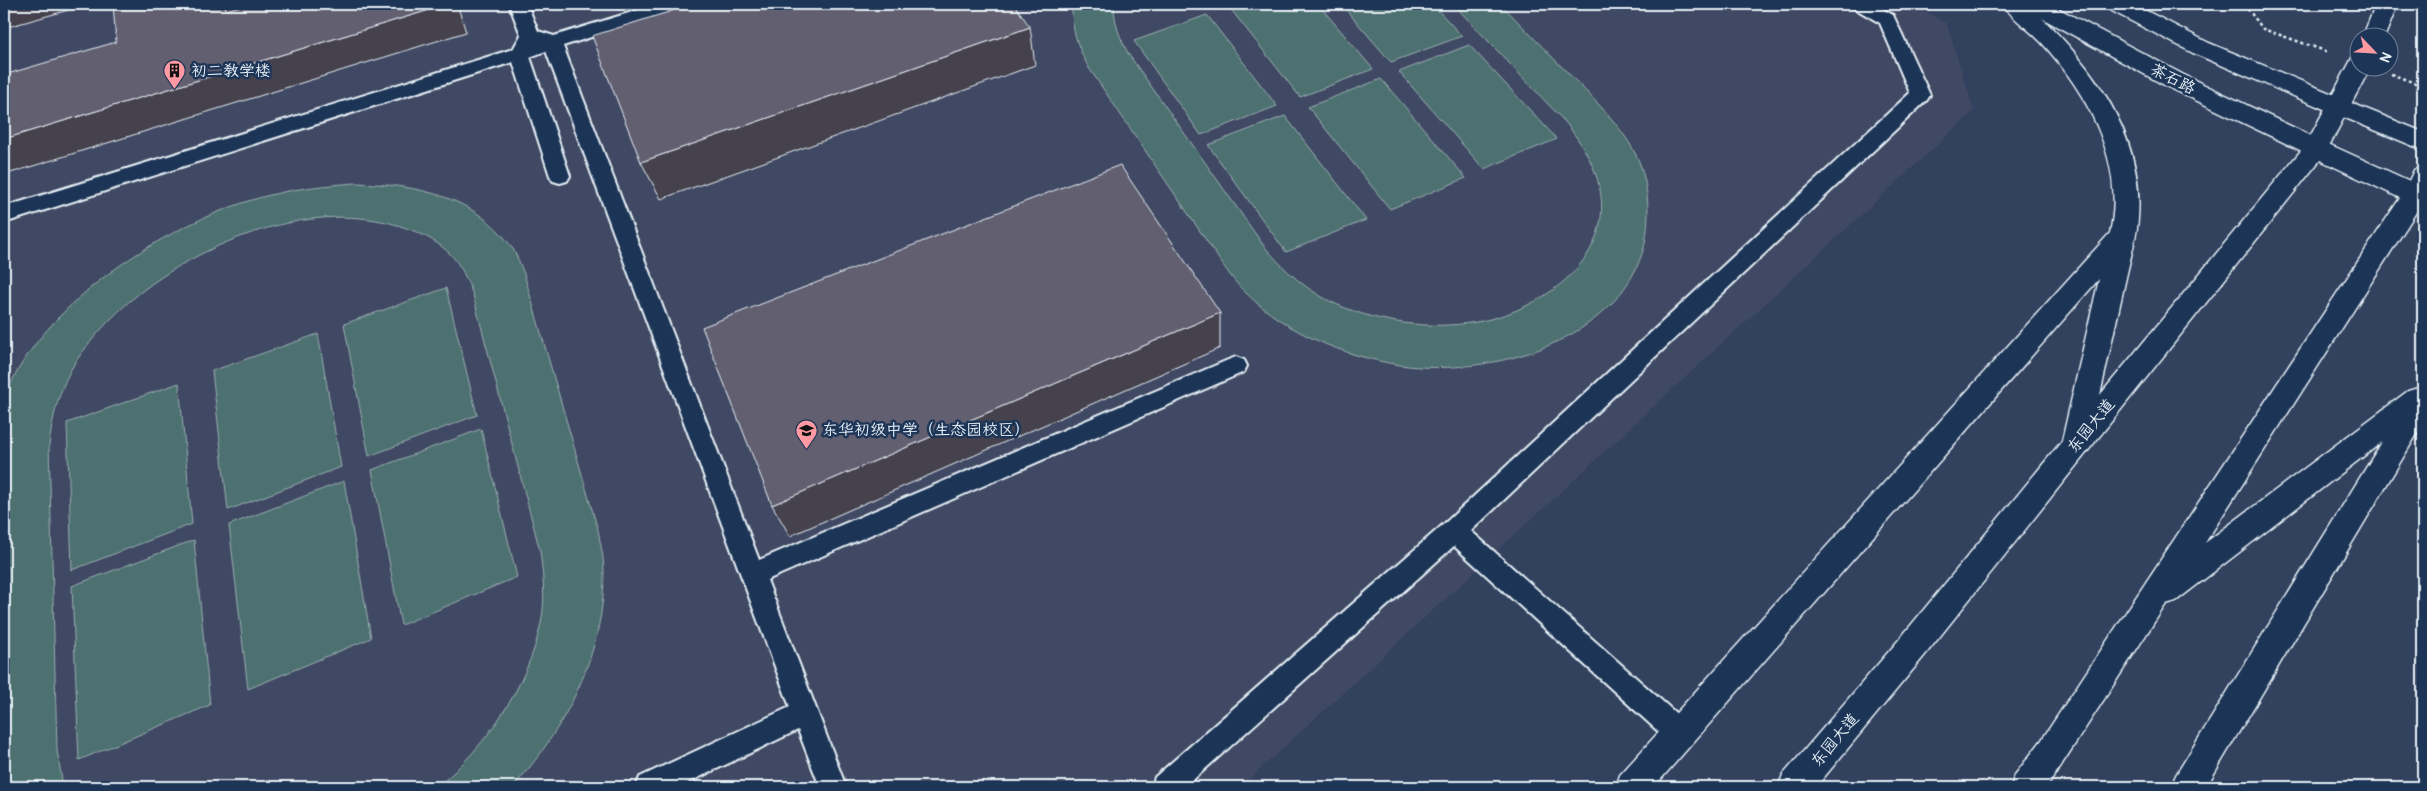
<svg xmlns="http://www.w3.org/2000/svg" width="2427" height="791" font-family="Pangolin,'LXGW WenKai TC',sans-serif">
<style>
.built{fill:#404a63}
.green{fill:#4d6f70;stroke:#9ab0b4}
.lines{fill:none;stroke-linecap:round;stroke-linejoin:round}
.service-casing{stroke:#e8f1f8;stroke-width:4}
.secondary-casing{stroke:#e8f1f8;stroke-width:3}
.primary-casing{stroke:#e8f1f8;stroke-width:3}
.trunk-casing{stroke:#e8f1f8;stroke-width:3}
.path{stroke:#e8f1f8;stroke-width:2.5;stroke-dasharray:3 3;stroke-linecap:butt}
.service{fill:#1d3557;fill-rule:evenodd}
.secondary{fill:#1d3557;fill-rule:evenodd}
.primary{fill:#1d3557;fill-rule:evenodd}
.trunk{fill:#1d3557;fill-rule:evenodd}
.shaded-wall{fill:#45424e;stroke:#e8f1f8}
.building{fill:#625e70;stroke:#e8f1f8}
.labels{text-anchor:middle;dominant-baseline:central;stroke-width:5;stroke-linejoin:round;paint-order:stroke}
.poi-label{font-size:16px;fill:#e8f1f8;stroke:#1d3557;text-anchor:start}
.street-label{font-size:16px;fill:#e8f1f8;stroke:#1d3557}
</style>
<rect width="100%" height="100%" fill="#32415e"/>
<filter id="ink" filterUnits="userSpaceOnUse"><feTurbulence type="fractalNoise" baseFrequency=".02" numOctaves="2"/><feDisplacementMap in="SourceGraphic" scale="10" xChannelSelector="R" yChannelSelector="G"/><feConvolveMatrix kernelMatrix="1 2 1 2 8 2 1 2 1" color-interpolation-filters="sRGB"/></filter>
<g filter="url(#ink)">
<path class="built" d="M4 4H1913L1947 24 1974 111 1241 787H4Z"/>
<path class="green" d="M1072 4H1114C1114 24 1120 38 1129 55L1264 246C1285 271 1308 292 1338 305 1380 323 1430 330 1476 322 1537 312 1614 262 1600 190 1595 164 1582 144 1566 123L1453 4H1501C1524 28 1547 52 1571 76 1596 102 1626 129 1640 164 1649 189 1650 217 1645 243 1622 342 1489 378 1400 365 1344 356 1287 333 1246 293 1237 285 1230 275 1223 265L1089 68C1077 46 1071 28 1072 4Z
M1238 4H1318L1373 69 1300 97 1229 7Z
M1341 4H1432L1462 36 1391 62Z
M1207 15 1277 106 1201 135 1134 41Z
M1469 45 1557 139 1484 169 1399 72Z
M1381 79 1466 178 1390 209 1308 107Z
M1285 116 1366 220 1286 252 1208 145Z
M356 183C415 185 474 195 511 246 517 254 520 265 524 274L598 530C600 543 604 557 604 571 605 652 566 728 513 787H437C486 747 528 686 541 623 546 599 543 575 540 551L473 295C467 280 461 264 449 253 439 243 426 236 414 231 333 197 232 231 163 276 131 297 103 324 81 354 61 381 53 413 49 445L57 750 63 787H4V399C41 302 172 219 270 195 298 188 327 185 356 183Z
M446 288 477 415 369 456 344 324Z
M318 334 341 467 228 510 212 371Z
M179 383 192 524 72 570 67 423Z
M481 429 517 577 401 625 372 470Z
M344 481 371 638 248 689 229 525Z
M194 540 210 705 79 760 72 586Z"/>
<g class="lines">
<defs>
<path id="service" d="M509 4H527L538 31 554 36 658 4H686L683 8 563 46 759 560 1228 360 1236 357 1244 360 1247 366 1244 372 767 580 846 787H820L798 730 679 787H636L640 777 790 707 546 51 530 57 570 176 567 181 560 183 553 181 550 176 513 62 4 223V207L513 49 521 35Z
M1851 4H1874L1893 15 1930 95 1927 100 1471 531 1689 725 1693 734 1689 743 1680 747 1671 743 1454 546 1185 787H1152L1155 777 1445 523 1910 93 1880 23 1854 8Z"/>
<path id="secondary" d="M2022 4H2050L2182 74 2324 142 2328 148 2324 154 2316 157 2308 154 2166 86 2025 9Z
M2105 4H2133L2209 43 2347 100 2351 106 2347 112 2339 114 2331 112 2193 53 2108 9Z"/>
<path id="primary" d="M2003 4H2027C2087 58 2145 132 2138 218 2137 236 2131 255 2127 273 2118 313 2109 354 2100 395L2308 142 2316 139 2324 142 2423 187V207L2420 206 2205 543 2408 391 2418 388 2423 389V424L2206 787H2171L2176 775 2382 442 2176 601 2166 604 2047 787H2011L2015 775 2041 741 2400 198 2320 160 1925 655 1816 787H1778L1783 775 1903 635 2062 441 2099 279 1654 787H1616L1620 775 2110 233C2126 163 2087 92 2041 42 2029 29 2012 19 2003 4Z
M2339 98 2423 132V150L2331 112 2327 106 2331 100Z"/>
<path id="trunk" d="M2376 4H2398L2384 38H2362Z
M2360 56V68H2370L2328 148 2324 154 2316 157 2308 154 2304 148 2349 64 2352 58Z
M2423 167V201L2415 203 2406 200 2403 194 2414 170Z"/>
</defs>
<use href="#service" class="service-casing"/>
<use href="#secondary" class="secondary-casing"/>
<use href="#primary" class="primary-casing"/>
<use href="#trunk" class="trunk-casing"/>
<path class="path" d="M2244 4 2263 29 2328 52
M2391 74 2423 86"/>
<use href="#service" class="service"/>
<use href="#secondary" class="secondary"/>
<use href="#primary" class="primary"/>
<use href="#trunk" class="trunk"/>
</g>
<path class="shaded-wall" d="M4 4H90L4 28Z
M225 4H242L248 38 226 10Z
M449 4H457L466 32 4 175V139Z
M539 4H554L541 8Z
M1030 27 1035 65 661 199 641 162Z
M1220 313V348L790 536 772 505Z"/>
<path class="building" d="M113 4H225L226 10 248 4H449L4 139V75L116 42Z
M694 4H1014L1030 27 641 162 592 36Z
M1120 165 1220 313 772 505 702 327Z"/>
</g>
<defs>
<symbol id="building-pin" viewBox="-11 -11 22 30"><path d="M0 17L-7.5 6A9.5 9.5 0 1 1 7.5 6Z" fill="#ff9aa2" stroke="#1d3557"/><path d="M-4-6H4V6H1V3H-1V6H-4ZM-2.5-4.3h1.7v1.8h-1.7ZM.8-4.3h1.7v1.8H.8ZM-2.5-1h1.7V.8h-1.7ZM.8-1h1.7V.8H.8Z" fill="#111"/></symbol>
<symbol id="school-pin" viewBox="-11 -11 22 30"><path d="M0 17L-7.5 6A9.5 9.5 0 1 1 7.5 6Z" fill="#ff9aa2" stroke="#1d3557"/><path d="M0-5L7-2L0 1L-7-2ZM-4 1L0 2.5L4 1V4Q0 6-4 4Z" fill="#111"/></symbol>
</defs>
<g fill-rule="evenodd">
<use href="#building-pin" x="162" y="58" width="25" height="34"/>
<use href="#school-pin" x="794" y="418" width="25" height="34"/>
</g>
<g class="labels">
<g class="poi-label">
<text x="191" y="71">初二教学楼</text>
<text x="822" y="430">东华初级中学（生态园校区）</text>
</g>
<g class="street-label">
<text transform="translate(2173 79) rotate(27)">茶石路</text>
<text transform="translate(2091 426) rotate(-51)">东园大道</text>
<text transform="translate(1835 740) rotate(-50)">东园大道</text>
</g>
</g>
<rect width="2427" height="791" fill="none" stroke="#1d3557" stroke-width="20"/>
<rect x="10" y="10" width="2407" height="771" fill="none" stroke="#e8f1f8" stroke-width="2" filter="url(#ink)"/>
<g transform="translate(2374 52) rotate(115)"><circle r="24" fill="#1d3557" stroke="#6e8097"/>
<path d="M0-4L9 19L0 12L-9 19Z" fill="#ff9aa2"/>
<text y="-8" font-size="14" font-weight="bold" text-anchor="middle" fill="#e8f1f8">N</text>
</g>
</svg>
